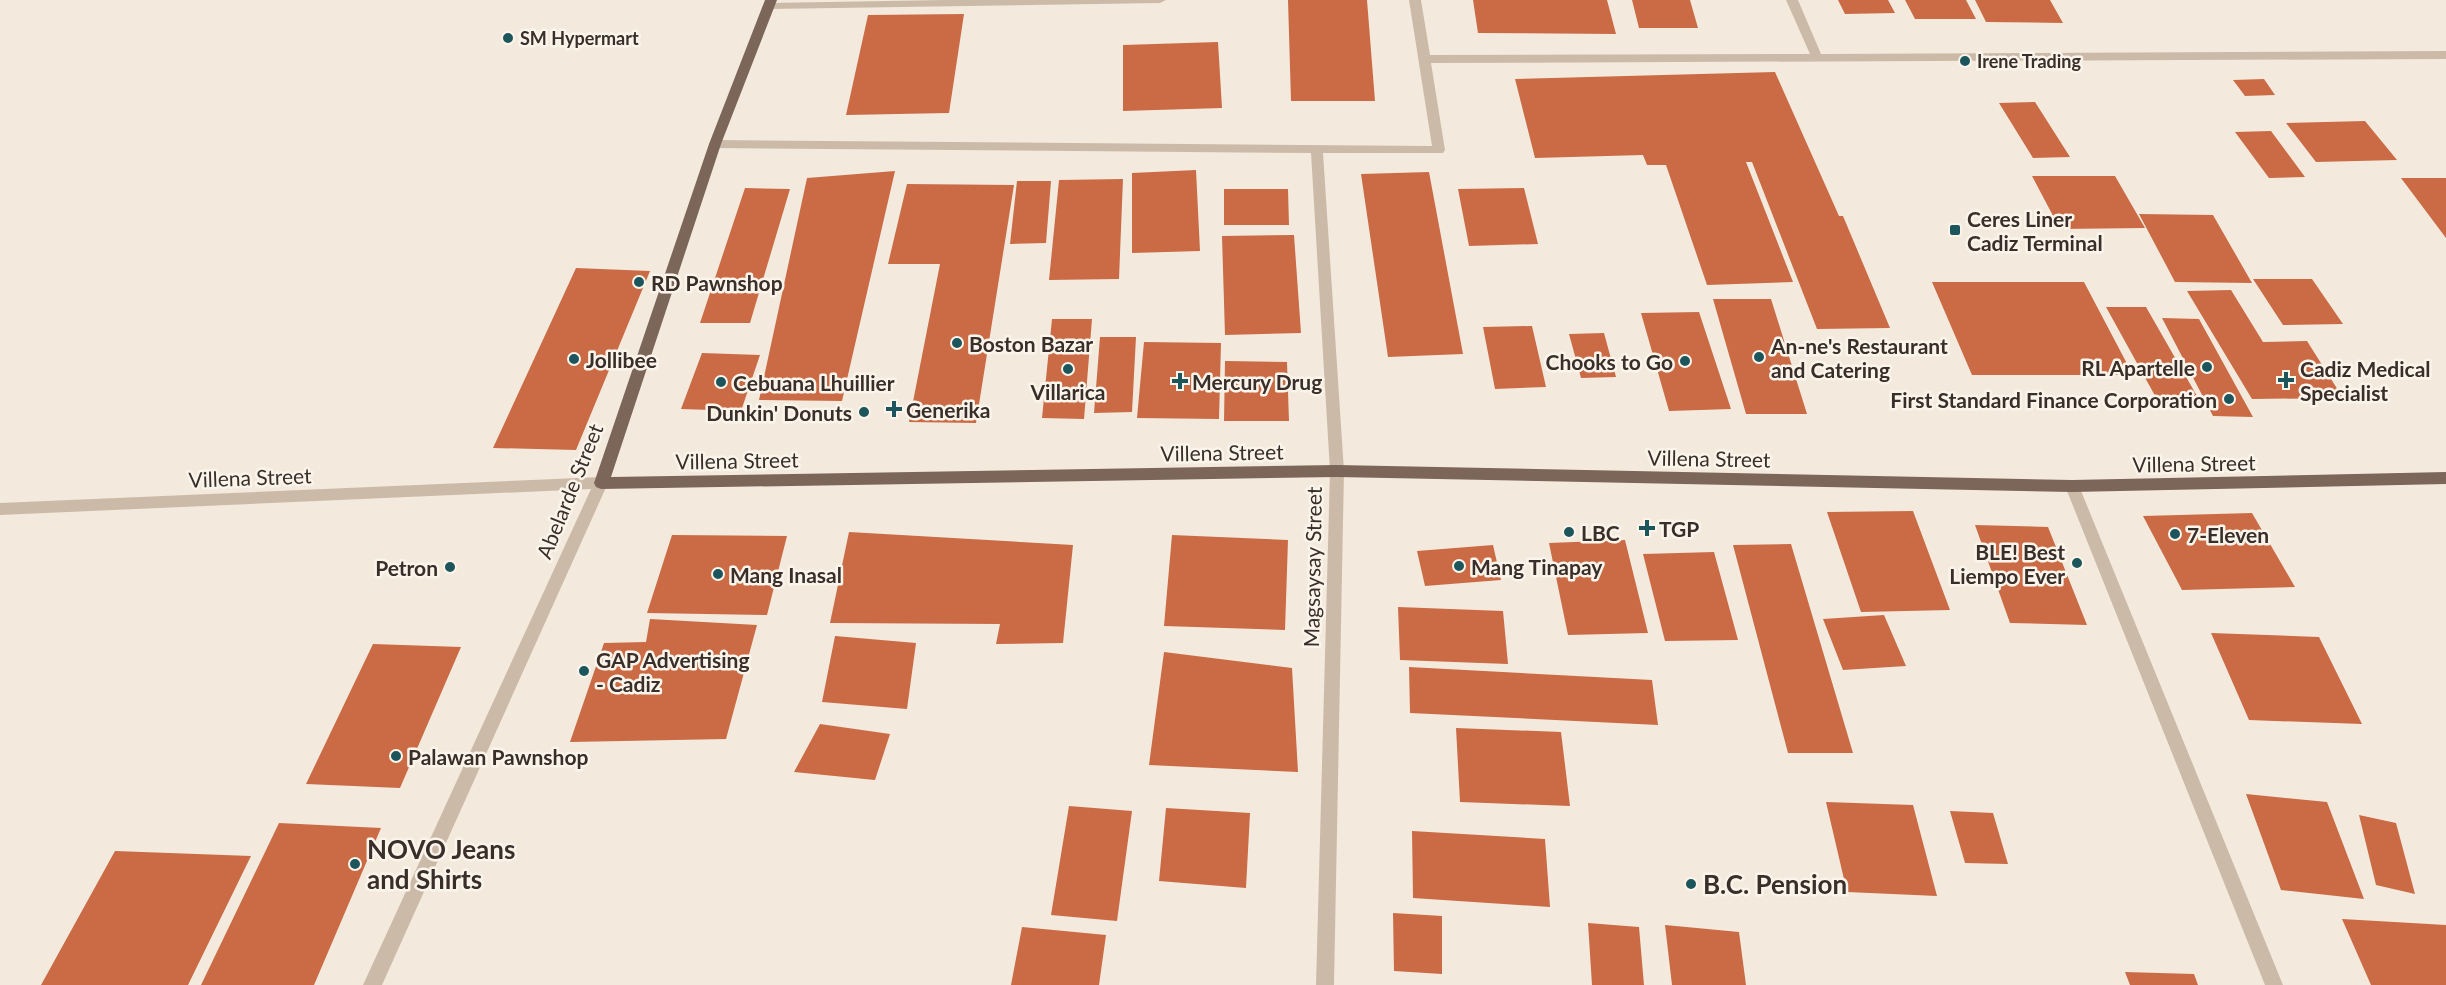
<svg xmlns="http://www.w3.org/2000/svg" width="2446" height="985" font-family="Lato,sans-serif">
<style>
.building{fill:#ca6b45}
.lines{fill:none;stroke-linecap:round;stroke-linejoin:round}
.minor{fill:#ccbaa8;fill-rule:evenodd}
.major{fill:#7b6659;fill-rule:evenodd}
.poi-dot{fill:#1c555c;stroke:#fbf4ea;stroke-width:2}
.labels{text-anchor:middle;dominant-baseline:central;stroke-width:5;stroke-linejoin:round;paint-order:stroke}
.far-poi-label{font-size:18px;font-weight:bold;fill:#392e29;stroke:#fbf4ea;text-anchor:start}
.poi-label{font-size:21px;font-weight:bold;fill:#392e29;stroke:#fbf4ea;text-anchor:start}
.street-label{font-size:21px;fill:#392e29;stroke:#fbf4ea}
.near-poi-label{font-size:26px;font-weight:bold;fill:#392e29;stroke:#fbf4ea;text-anchor:start}
</style>
<rect width="100%" height="100%" fill="#f3eadd"/>
<path class="building" d="M1288 0H1367L1375 101H1291Z
M1473 0H1607L1616 34 1478 33Z
M1632 0H1690L1698 28H1639Z
M1838 0H1888L1895 13 1845 14Z
M1905 0H1966L1976 19H1915Z
M1975 0H2050L2063 23 1986 22Z
M964 14 949 113 846 115 868 15Z
M1218 42 1222 108 1123 111V45Z
M1775 72 1839 216H1843L1890 328 1817 329 1752 162H1746L1793 282 1707 285 1666 165H1647L1643 155 1535 158 1515 79Z
M2264 79 2275 95 2245 96 2233 80Z
M2035 102 2070 157 2033 158 1999 103Z
M2365 121 2397 160 2316 162 2286 123Z
M2271 131 2305 177 2269 178 2235 132Z
M1196 170 1200 251 1132 253V173Z
M895 171 842 401 759 400 807 178Z
M1429 172 1463 354 1388 357 1361 174Z
M2032 176H2115L2145 228 2060 229Z
M2401 178H2446V238Z
M1123 179 1119 279 1049 280 1059 180Z
M1017 181H1051L1046 243 1010 244Z
M907 184 1014 185 976 423 909 422 940 264H888Z
M745 188 790 189 750 323H700Z
M1524 188 1538 244 1469 246 1458 189Z
M1224 189H1288L1289 225H1224Z
M2139 214 2213 215 2252 283 2175 282Z
M1294 235 1301 333 1225 335 1222 236Z
M576 268 650 271 576 450 493 448Z
M2253 279H2312L2343 324 2283 325Z
M1932 282H2084L2133 375H1972Z
M2231 290 2263 342 2307 341 2343 398 2252 399 2187 291Z
M1713 299H1771L1807 414H1746Z
M2106 307H2146L2201 403H2159Z
M1699 312 1731 409 1669 411 1641 313Z
M2162 318 2199 319 2253 417 2213 416Z
M1052 319H1092L1084 419 1042 418Z
M1532 326 1546 387 1495 389 1483 327Z
M1604 333 1616 377 1581 378 1569 334Z
M1100 337H1136L1132 412 1094 413Z
M1144 342 1221 343 1219 419 1137 418Z
M702 353 760 355 741 411 681 409Z
M1225 361 1287 362 1289 421H1224Z
M1913 511 1950 610 1861 612 1827 512Z
M2252 513 2295 587 2182 590 2143 516Z
M1975 525 2048 527 2087 625 2010 623Z
M849 532 1073 545 1063 643 996 644 1000 624 830 623Z
M672 535 787 536 767 615 647 613Z
M1172 535 1288 540 1285 630 1164 626Z
M1625 540 1648 633 1568 635 1549 543Z
M1791 544 1853 753H1788L1733 545Z
M1493 545 1501 580 1425 586 1417 551Z
M1714 552 1738 640 1665 641 1643 554Z
M1398 607 1503 611 1508 664 1400 660Z
M1884 615 1906 666 1843 670 1823 619Z
M650 619 757 625 726 739 570 742 604 643 646 642Z
M2211 633 2319 637 2362 724 2249 720Z
M835 636 916 643 907 709 822 702Z
M373 644 461 647 400 788 306 784Z
M1164 652 1292 668 1298 772 1149 765Z
M1409 667 1652 680 1658 725 1410 713Z
M820 724 890 734 875 780 794 772Z
M1456 728 1561 732 1570 806 1460 802Z
M2246 794 2327 802 2364 899 2281 890Z
M1826 802 1913 805 1937 896 1847 892Z
M1069 806 1132 811 1117 921 1051 915Z
M1166 808 1250 813 1246 888 1159 881Z
M1950 811 1993 813 2008 864 1965 863Z
M2359 815 2396 823 2415 894 2376 885Z
M279 823 381 828 314 985H201Z
M1412 831 1545 839 1550 907 1413 898Z
M115 851 251 856 188 985H41Z
M1393 913 1442 916V974L1394 971Z
M2342 919 2446 925V985H2371Z
M1588 923 1639 927 1644 985H1592Z
M1665 925 1739 932 1746 985H1672Z
M1022 927 1106 935 1099 985H1011Z
M2125 972 2194 974 2198 985H2130Z"/>
<g class="lines">
<path class="minor" d="M944 0H1166L1160 3 769 9 763 6 769 3Z
M1409 0H1421L1430 55 1810 54 1786 0H1798L1821 54 2446 51V59L1431 63 1445 150 1443 153H1323L1344 471 1334 985H1316L1330 471 1311 153 715 148 709 144 715 140 1432 146Z
M601 477 606 479 608 483 382 985H363L591 489 0 515V503Z
M2072 480 2077 482 2079 486 2283 985H2265L2065 486 2067 482Z"/>
<path class="major" d="M765 0H777L721 144 611 477 1337 465 2072 480 2446 472V484L2072 492 1337 477 601 489 596 487 594 483 709 144Z"/>
</g>
<g class="poi-dot">
<circle cx="508" cy="38" r="6"/>
<circle cx="1965" cy="61" r="6"/>
<rect x="1949" y="224" width="12" height="12" rx="3"/>
<circle cx="639" cy="282" r="6"/>
<circle cx="957" cy="343" r="6"/>
<circle cx="1759" cy="357" r="6"/>
<circle cx="574" cy="359" r="6"/>
<circle cx="1685" cy="361" r="6"/>
<circle cx="2207" cy="367" r="6"/>
<circle cx="1068" cy="369" r="6"/>
<path d="M2283 371h6v6h6v6h-6v6h-6v-6h-6v-6h6z"/>
<path d="M1177 372h6v6h6v6h-6v6h-6v-6h-6v-6h6z"/>
<circle cx="721" cy="382" r="6"/>
<circle cx="2229" cy="399" r="6"/>
<path d="M891 400h6v6h6v6h-6v6h-6v-6h-6v-6h6z"/>
<circle cx="864" cy="412" r="6"/>
<path d="M1644 519h6v6h6v6h-6v6h-6v-6h-6v-6h6z"/>
<circle cx="1569" cy="532" r="6"/>
<circle cx="2175" cy="534" r="6"/>
<circle cx="2077" cy="563" r="6"/>
<circle cx="1459" cy="566" r="6"/>
<circle cx="450" cy="567" r="6"/>
<circle cx="718" cy="574" r="6"/>
<circle cx="584" cy="671" r="6"/>
<circle cx="396" cy="756" r="6"/>
<circle cx="355" cy="864" r="6"/>
<circle cx="1691" cy="884" r="6"/>
</g>
<g class="labels">
<g class="far-poi-label">
<text x="520" y="38">SM Hypermart</text>
<text x="1977" y="61">Irene Trading</text>
</g>
<g class="poi-label">
<text x="1967" y="218">Ceres Liner<tspan x="1967" dy="24">Cadiz Terminal</tspan></text>
<text x="651" y="282">RD Pawnshop</text>
<text x="969" y="343">Boston Bazar</text>
<text x="1771" y="345">An-ne's Restaurant<tspan x="1771" dy="24">and Catering</tspan></text>
<text x="586" y="359">Jollibee</text>
<text x="1673" y="361" text-anchor="end">Chooks to Go</text>
<text x="2195" y="367" text-anchor="end">RL Apartelle</text>
<text x="2300" y="368">Cadiz Medical<tspan x="2300" dy="24">Specialist</tspan></text>
<text x="1192" y="381">Mercury Drug</text>
<text x="733" y="382">Cebuana Lhuillier</text>
<text x="1068" y="391" text-anchor="middle">Villarica</text>
<text x="2217" y="399" text-anchor="end">First Standard Finance Corporation</text>
<text x="906" y="409">Generika</text>
<text x="852" y="412" text-anchor="end">Dunkin' Donuts</text>
<text x="1659" y="528">TGP</text>
<text x="1581" y="532">LBC</text>
<text x="2187" y="534">7-Eleven</text>
<text x="2065" y="551" text-anchor="end">BLE! Best<tspan x="2065" dy="24">Liempo Ever</tspan></text>
<text x="1471" y="566">Mang Tinapay</text>
<text x="438" y="567" text-anchor="end">Petron</text>
<text x="730" y="574">Mang Inasal</text>
<text x="596" y="659">GAP Advertising<tspan x="596" dy="24">- Cadiz</tspan></text>
<text x="408" y="756">Palawan Pawnshop</text>
</g>
<g class="street-label">
<text transform="translate(1222 452) rotate(-1)">Villena Street</text>
<text transform="translate(1709 458) rotate(1)">Villena Street</text>
<text transform="translate(737 460) rotate(-1)">Villena Street</text>
<text transform="translate(2194 463) rotate(-1)">Villena Street</text>
<text transform="translate(250 477) rotate(-2)">Villena Street</text>
<text transform="translate(569 491) rotate(-68)">Abelarde Street</text>
<text transform="translate(1312 567) rotate(-89)">Magsaysay Street</text>
</g>
<g class="near-poi-label">
<text x="367" y="849">NOVO Jeans<tspan x="367" dy="30">and Shirts</tspan></text>
<text x="1703" y="884">B.C. Pension</text>
</g>
</g>
</svg>
